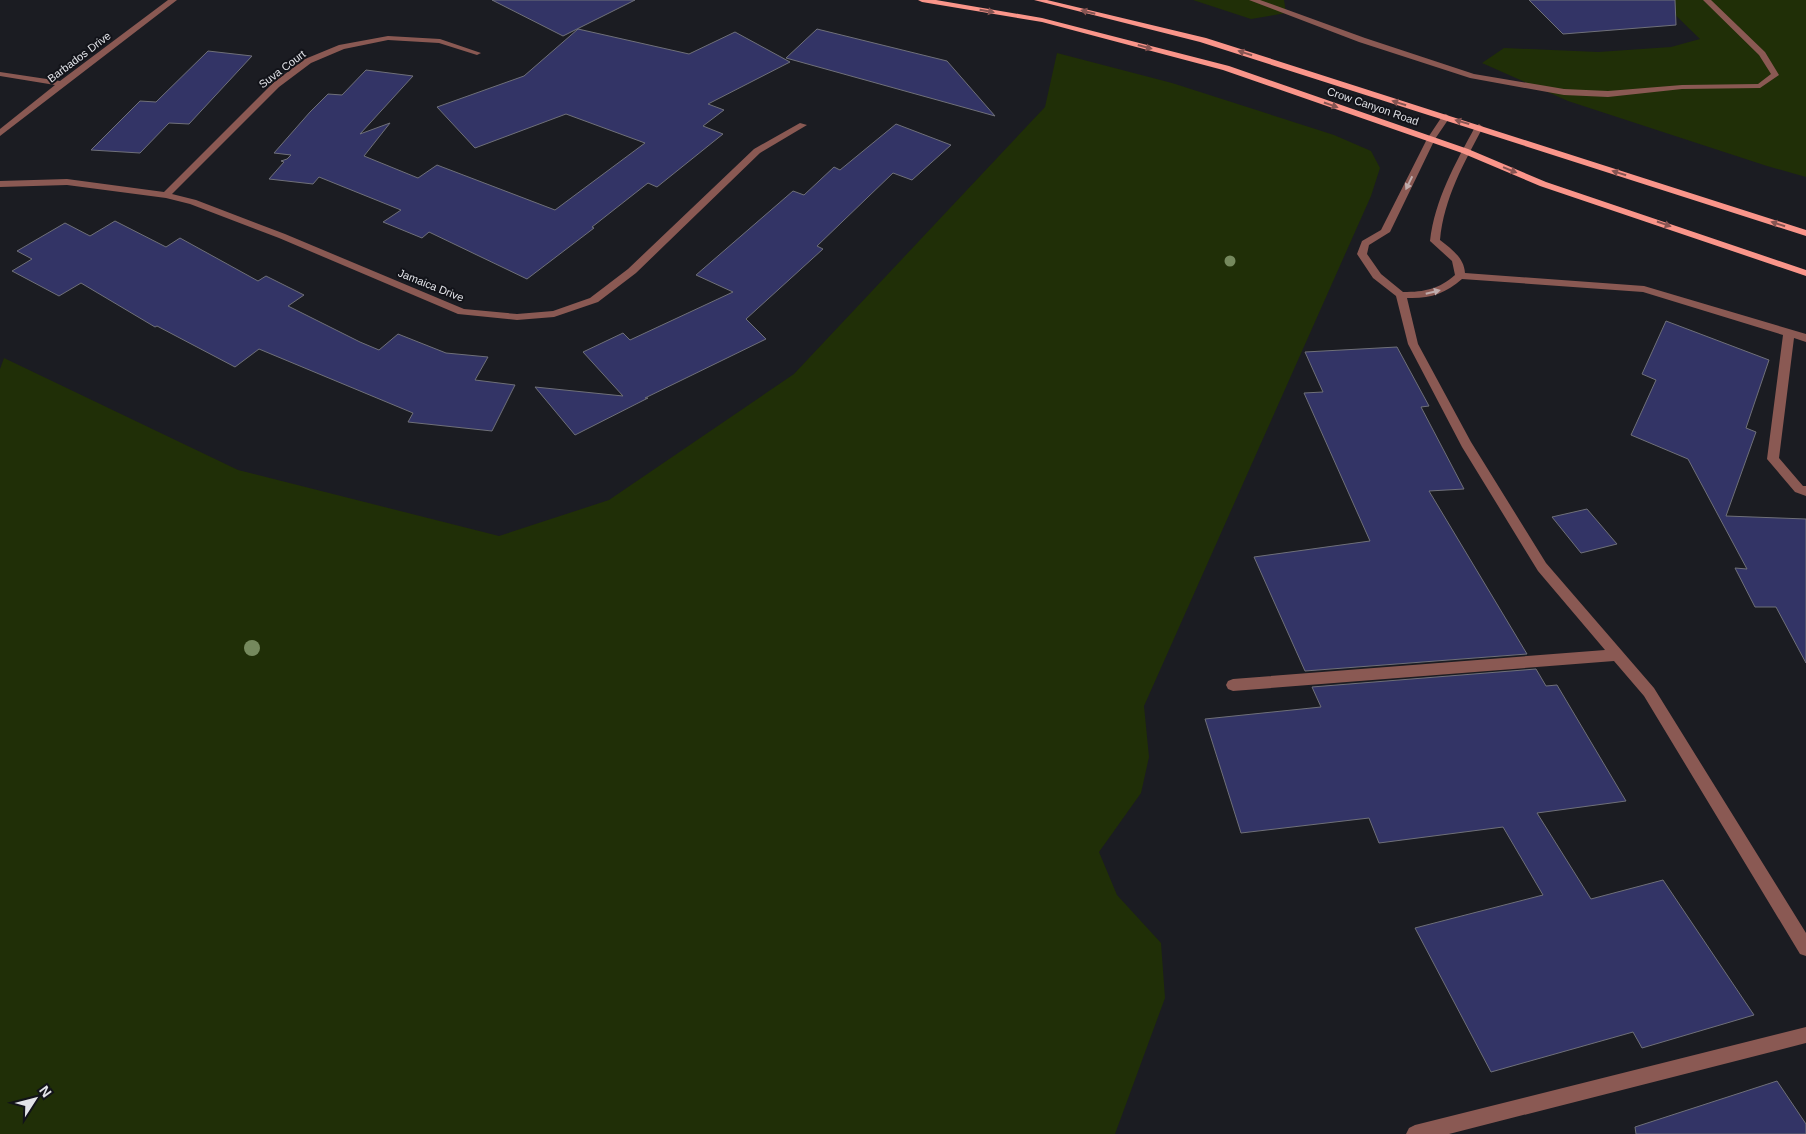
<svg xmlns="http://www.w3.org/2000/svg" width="1806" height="1134" font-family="Arial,sans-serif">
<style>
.green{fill:#202f07}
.building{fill:#333466;stroke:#6f7079}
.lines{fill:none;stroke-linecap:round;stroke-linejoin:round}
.minor{fill:#8a5953;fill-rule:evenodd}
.major{fill:#fa958a;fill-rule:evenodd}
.tree{fill:#75895d}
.oneway{fill:#865452}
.oneway2{fill:#bfacac}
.labels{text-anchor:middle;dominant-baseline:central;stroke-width:4;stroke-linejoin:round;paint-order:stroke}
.far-street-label{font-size:11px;fill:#e2e3e8;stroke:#121319}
</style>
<rect width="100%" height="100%" fill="#1b1c22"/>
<path class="green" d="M1193 0H1284L1286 13 1251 19Z
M1660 0H1806V177L1767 166 1568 101 1482 63 1504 48 1598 52 1671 47 1700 39Z
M1057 53 1172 83 1334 135 1371 151 1380 168 1371 196 1144 706 1149 757 1141 793 1099 852 1117 895 1161 943 1165 998 1115 1134H0V369L4 358 238 470 499 536 609 500 794 374 1045 107Z"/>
<path class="building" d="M492 0H635L563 36Z
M1529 0H1675L1676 25 1563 34Z
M578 29 689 54 735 32 790 62 708 104 724 110 703 126 723 134 657 187 648 183 592 227 594 228 527 279 429 232 422 238 383 222 401 210 319 177 313 184 269 179 284 162 281 161 287 159 291 155 274 153 310 112 328 94 342 95 366 70 413 76 360 134 390 123 364 156 418 178 437 165 555 210 645 143 566 114 475 148 437 107 524 76Z
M817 29 947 61 995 116 786 58Z
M208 51 252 56 189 124 169 123 140 153 91 150 140 101 156 102Z
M896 124 951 145 912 180 893 173 817 246 823 249 746 319 766 339 645 398H648L575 435 535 387 623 396 583 352 623 333 630 340 733 292 696 275 793 191 804 195 834 167 840 170Z
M115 221 166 247 180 238 258 281 266 276 304 295 288 306 360 342 379 350 398 334 446 353 488 357 475 380 515 385 492 431 408 422 413 413 259 349 235 367 157 326 155 327 81 283 59 296 12 271 32 259 17 251 65 223 90 236Z
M1666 321 1769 360 1746 428 1756 432 1726 516 1806 519V663L1776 607H1755L1735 568 1747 569 1688 459 1631 435 1656 380 1642 374Z
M1397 347 1429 406 1421 407 1464 489 1429 491 1527 654 1305 671 1254 557 1370 541 1304 393 1323 392 1305 352Z
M1587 509 1617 544 1581 553 1552 517Z
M1536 669 1546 686 1557 685 1626 801 1537 813 1591 899 1663 880 1754 1015 1642 1048 1633 1032 1491 1072 1415 928 1543 895 1503 827 1379 843 1369 818 1241 833 1205 719 1321 707 1312 687Z
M1777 1081 1806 1124V1134H1636L1635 1127Z"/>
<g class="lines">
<path class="minor" d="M168 0H177L0 136V129L55 85 0 76V72L60 81Z
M1249 0H1260L1365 38 1474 74 1564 89 1608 91 1682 85 1758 84 1771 74 1759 55 1703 0H1711L1765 52 1779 75 1760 88 1682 89 1608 97 1564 95 1470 78 1359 42Z
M388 36 440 39 481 53 477 55 439 43 388 40 344 49 311 63 279 87 172 194 196 200 285 234 464 309 517 314 553 311 590 298 628 269 754 149 800 123 807 125 760 153 636 273 598 302 554 317 517 320 458 314 279 238 190 204 166 198 67 185 0 187V181L67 179 164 192 273 83 305 59 339 45Z
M1446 114 1450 117 1435 139 1390 232 1369 245 1367 254 1381 274 1403 292C1425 292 1439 289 1455 275L1452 261 1430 241C1435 199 1455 164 1475 127L1479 124 1483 127C1464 163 1444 198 1440 240 1451 249 1464 257 1465 273L1644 286 1806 334V342L1794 338 1779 458 1803 486H1806V496L1795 492 1767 459 1783 335 1643 292 1462 279C1445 294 1429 299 1407 298L1418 344 1471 442 1546 563 1654 688 1806 933V956L1800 954 1644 696 1614 661 1233 691 1228 689 1226 685 1228 681 1233 679 1605 650 1538 571 1462 447 1408 344 1396 296 1373 278 1357 254 1362 241 1381 230 1427 139 1443 115Z
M1806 1027V1043L1449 1134H1406L1409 1128 1415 1125Z"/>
<path class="major" d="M918 0H936L1042 18 1229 66 1468 149 1546 182 1806 270V276L1540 186 1462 153 1223 70 1042 22 922 2Z
M1034 0H1047L1206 38 1806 230V236L1200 42Z"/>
</g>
<g class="tree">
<circle cx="1230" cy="261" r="5.5"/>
<circle cx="252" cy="648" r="8"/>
</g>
<defs><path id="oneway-solid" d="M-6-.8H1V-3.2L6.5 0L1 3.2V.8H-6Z" transform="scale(1.25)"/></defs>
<g class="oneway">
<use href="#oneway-solid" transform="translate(987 11) rotate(10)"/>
<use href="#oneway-solid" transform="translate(1088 12) rotate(-166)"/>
<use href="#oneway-solid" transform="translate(1145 47) rotate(15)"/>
<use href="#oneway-solid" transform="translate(1245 53) rotate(-162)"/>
<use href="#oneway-solid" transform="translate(1399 103) rotate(-162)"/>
<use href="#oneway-solid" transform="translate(1331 105) rotate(19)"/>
<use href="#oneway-solid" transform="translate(1462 122) rotate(-164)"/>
<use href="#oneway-solid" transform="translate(1510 170) rotate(22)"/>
<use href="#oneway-solid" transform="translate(1619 173) rotate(-162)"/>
<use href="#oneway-solid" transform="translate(1664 224) rotate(19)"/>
<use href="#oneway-solid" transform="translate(1778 224) rotate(-162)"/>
</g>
<g class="oneway2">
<use href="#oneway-solid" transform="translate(1409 183) rotate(116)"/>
<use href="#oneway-solid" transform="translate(1433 292) rotate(-14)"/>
</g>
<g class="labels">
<g class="far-street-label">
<text transform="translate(79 57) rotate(-37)">Barbados Drive</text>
<text transform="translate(282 69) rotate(-37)">Suva Court</text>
<text transform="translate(1373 106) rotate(19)">Crow Canyon Road</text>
<text transform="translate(431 285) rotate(22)">Jamaica Drive</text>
</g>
</g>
<g transform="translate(35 1099) rotate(54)" stroke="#121319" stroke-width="4" paint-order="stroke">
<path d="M0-4L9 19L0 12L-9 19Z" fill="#e2e3e8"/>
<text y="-8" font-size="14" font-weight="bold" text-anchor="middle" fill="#e2e3e8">N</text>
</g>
</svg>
